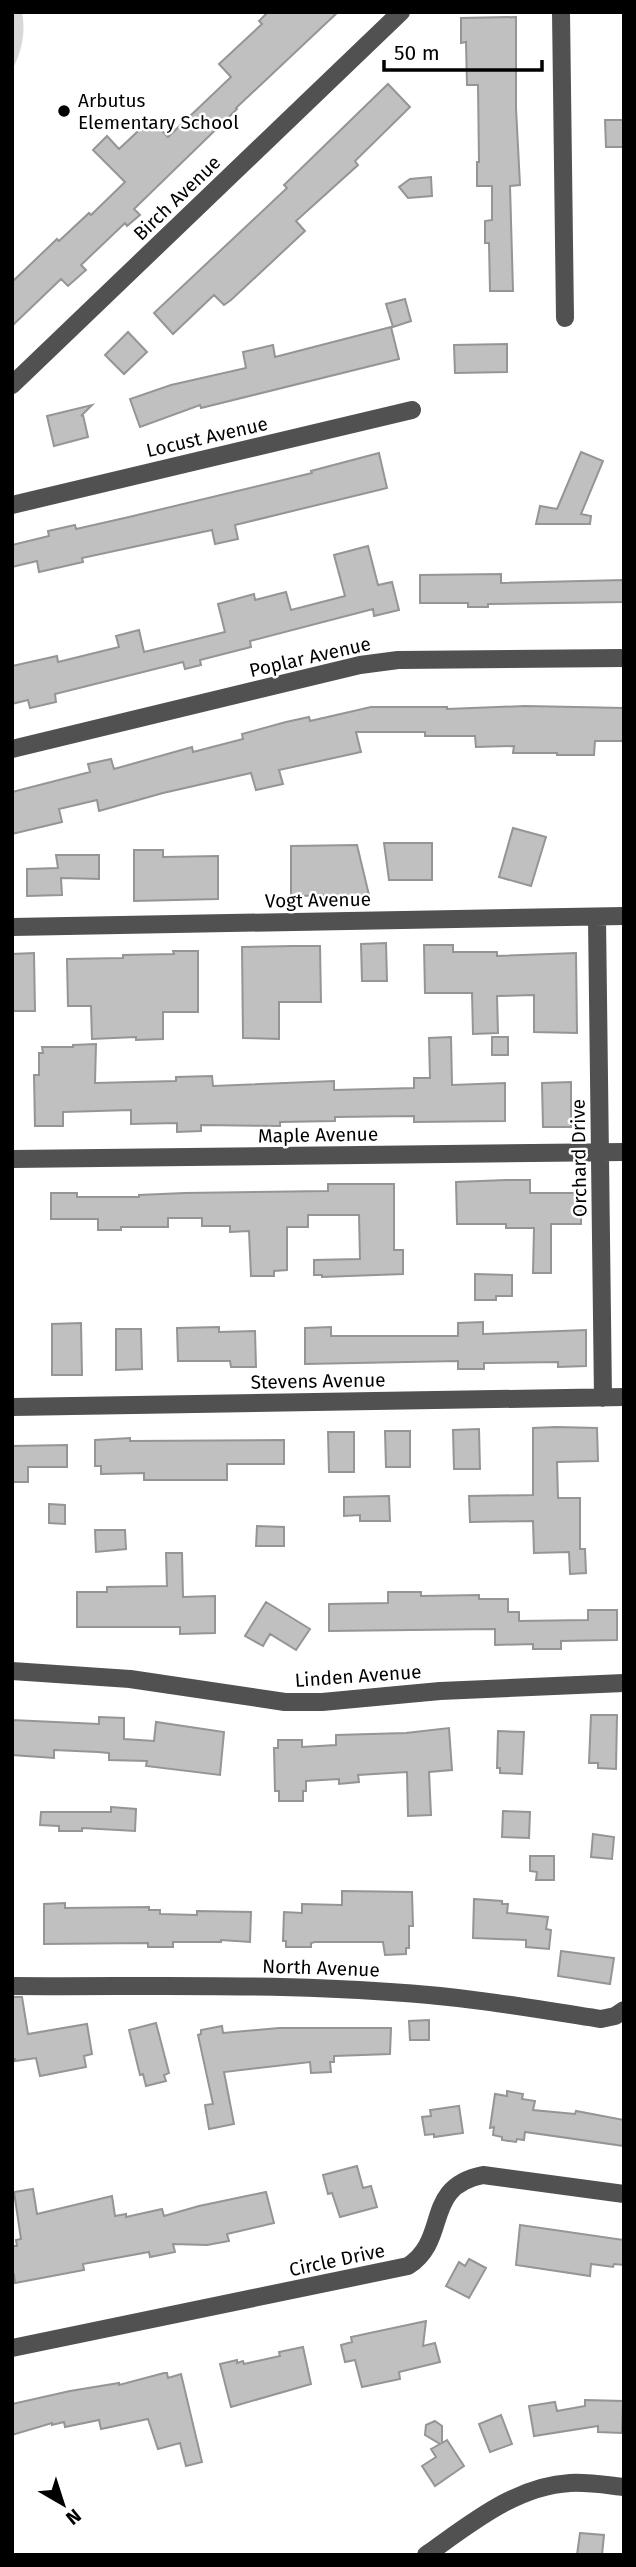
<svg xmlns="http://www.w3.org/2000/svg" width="636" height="2567" font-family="'Fira Sans',sans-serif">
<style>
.green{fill:#d8d8d8}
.building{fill:#c0c0c0;stroke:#959595;stroke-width:2}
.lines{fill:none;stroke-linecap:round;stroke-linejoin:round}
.minor{stroke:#515151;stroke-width:18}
.poi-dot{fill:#000;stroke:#fff;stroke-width:2.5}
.labels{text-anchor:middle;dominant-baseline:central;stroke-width:5;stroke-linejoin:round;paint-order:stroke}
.poi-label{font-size:19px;fill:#000;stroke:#fff;text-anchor:start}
.street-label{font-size:19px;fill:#000;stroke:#fff}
</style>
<rect width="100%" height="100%" fill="#fff"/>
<path class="green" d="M12 12H22C26 33 22 51 12 70Z"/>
<path class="building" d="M268 12H338L236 108 237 109 134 209 140 215 127 226 125 223 81 265 86 270 68 286 61 279 12 326V282L57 239 59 241 89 213 91 215 125 182 93 150 107 136 119 149 151 119 168 137 231 77 219 64 262 24 259 21Z
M516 17V108L520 185 510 186 513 291H490L489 243H485V221L492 220V186H477V162H479L478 85H467L466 42 461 43V18Z
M388 84 410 107 355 161 358 165 296 221 305 231 231 300 224 305 214 295 173 334 154 313 287 188 284 185Z
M605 120H624V147H606Z
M431 177 432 196 408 198 399 187 410 179Z
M405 299 411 321 393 327 386 304Z
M391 327 399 359 201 408 200 405 140 427 130 399 171 385 246 368 243 352 273 345 275 357Z
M128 332 147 352 124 374 105 355Z
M507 344V372L455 373 454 345Z
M92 405 81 416 83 415 88 437 54 446 47 416Z
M581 452 603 461 581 514 591 516 590 524H536L540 506 557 509Z
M379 453 387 488 235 525 238 539 215 544 212 530 82 558 83 562 39 572 37 561 12 567V545L49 536 48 531 75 525 76 529 129 517 312 473 311 471Z
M368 546 378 585 392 582 399 610 374 616 373 609 250 641 251 647 200 660 201 665 185 669 183 662 55 694 56 702 30 708 28 700 12 704V666L57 656 58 662 119 647 116 636 139 630 144 652 225 632 218 604 254 594 255 600 286 592 291 610 345 596 334 555Z
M501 574V583L624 580V602L488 604V607H468V603H420V575Z
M525 706 624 708V741H595L594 755H557V753H513L514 746 476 747 475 736H425V732H356L361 752 279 770 283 784 256 790 251 773 163 793 99 811 97 800 59 809 62 822 12 834V792L90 772 88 764 111 759 114 769 192 747 193 752 243 739 242 734 286 722 309 717 310 721 371 707H447V709Z
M513 828 546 837 531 886 499 877Z
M384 843H432V880H389Z
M357 845 369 895 291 896V846Z
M134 850H163V857L218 856V899L134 901Z
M56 855H99V879L61 878 62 895 27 896V869L58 868Z
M386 943 387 981H362L361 944Z
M424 945H453V952H497V956L576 953 577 1033 534 1032V995L497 996 498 1033 473 1034 472 993H425Z
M293 946H320L321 1002H279V1039L243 1038 242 947Z
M173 951H198V1012H163V1039L136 1040V1037L92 1039 91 1006H68L67 959 123 958V955L174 954Z
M34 953 35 1011H12V954Z
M451 1037 452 1085 505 1083V1121L414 1122V1116L335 1117V1121L280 1122V1126L201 1125V1131L177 1132V1123L131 1124V1110L63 1112V1126H35L34 1075H39V1053H43L42 1047H73V1045L96 1044 95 1083 176 1081V1077L212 1076 213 1086 334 1081V1090L414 1088V1078H430L429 1038Z
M492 1037H508V1055H492Z
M571 1082V1127H543L542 1083Z
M506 1180H530V1193H581V1224H551V1273H533L534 1228H506V1224H457L456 1182Z
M328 1184H394V1250H403V1274L322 1277V1275H314V1260L360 1259 359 1215H308V1227H287V1270L274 1271V1276H251L249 1231 230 1232V1226H202V1218H168V1227H121V1230H98V1219H51V1193H77V1197H139V1195L185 1193 328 1191Z
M475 1274 512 1275V1296H496V1300H475Z
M483 1322V1334L586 1330V1366L558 1367V1362L484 1363V1369H458V1361L305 1364V1328L331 1327V1336H458V1323Z
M81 1323 82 1375H52V1324Z
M219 1327V1332L255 1331 256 1367H231L230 1361H178L177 1328Z
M116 1329H141L142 1369 116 1370Z
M556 1427 597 1428 598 1461 557 1462 558 1498H580V1549H585L586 1573 570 1574 569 1552 534 1553 533 1521 470 1522 469 1496 533 1495V1428Z
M479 1429 480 1469H454L453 1430Z
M385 1431H410V1467H386Z
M328 1432H354V1472H329Z
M130 1438V1441L284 1440V1464H227V1480H144V1473L101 1474V1466H95V1440Z
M67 1445V1467H28V1482H12V1446Z
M389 1496 390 1521H360V1515L344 1516V1497Z
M49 1504 65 1505V1524L49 1523Z
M257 1526 284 1527V1546H256Z
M95 1530H125L126 1549 96 1552Z
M166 1553H182L183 1597 215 1596V1633L180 1634V1627H77V1592H107V1587L167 1586Z
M388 1592H421V1596L479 1595V1599H508V1612H519V1621L588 1620V1610H617V1640L561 1641V1649H533V1644L495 1645V1629L329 1631V1604L388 1603Z
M266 1602 310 1629 296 1650 270 1634 263 1646 245 1636Z
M591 1715H617L616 1769 598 1768V1763H589Z
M99 1717 124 1718V1739L154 1741 156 1722 224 1732 220 1775 146 1766 147 1761 109 1760V1753L98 1752 54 1750V1758L12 1755V1720L99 1724Z
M449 1728 452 1770 429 1772 431 1815 408 1816 407 1772 358 1775 359 1782 339 1784V1779L306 1781V1791H303V1801H279V1791H275L274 1748H278V1740H302V1747L336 1745V1735L406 1733Z
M498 1731 524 1732 522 1774 500 1773V1768H497Z
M111 1807 136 1809 135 1831 82 1828V1831H59V1826L40 1825 41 1812H111Z
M503 1811 530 1812 529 1838 502 1837Z
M593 1834 614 1837 612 1859 591 1857Z
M530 1856H554V1880H536L537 1872 530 1871Z
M342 1891 412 1892 413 1926H409V1948H406V1954L385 1955 383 1942H315L311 1943V1947H286V1941H283L284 1912 302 1913V1904L342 1905Z
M474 1899 502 1901V1904H508L507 1913 548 1917 546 1929 551 1930 549 1949 526 1947V1940L473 1938Z
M65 1903V1908L149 1907V1910H160V1914L197 1915V1911L251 1912 250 1942 221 1940V1942H173V1947H148V1943L44 1944V1904Z
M561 1951 614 1958 610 1984 558 1976Z
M12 1997H22L28 2034 87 2024 92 2054 84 2056 86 2067 40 2076 36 2058 15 2061V2059H12Z
M429 2020V2040H410L409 2021Z
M156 2023 169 2073 164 2075 166 2081 146 2086 143 2074 140 2075 129 2030Z
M222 2026 223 2033 279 2028H391L390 2054 334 2056V2062H330L331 2072 311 2073 310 2062 224 2072 234 2124 209 2129 205 2105 213 2104 198 2035 201 2034V2030Z
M507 2091 523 2094 522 2099 535 2101 533 2110 575 2114 576 2111 624 2120V2146L525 2132 524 2140 517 2139 516 2142 502 2140V2137L493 2135 494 2127 490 2128 495 2094 507 2096Z
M459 2106 463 2133 434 2137V2134L425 2135 422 2117 431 2116 430 2110Z
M357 2166 363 2188 371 2186 377 2207 340 2217 332 2193 328 2194 323 2175Z
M33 2189 37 2214 112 2196 115 2216 126 2214V2217L162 2209 164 2216 199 2206 266 2192 274 2223 227 2234 229 2241 207 2245 173 2244 175 2252 150 2257 149 2252 83 2264 84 2270 15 2283 14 2275 12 2276V2246H17L16 2240 21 2239 14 2192Z
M520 2225 624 2240V2265L614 2264 613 2267 591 2264 590 2276 516 2265Z
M469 2259 486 2268 469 2298 446 2286 459 2262 465 2266Z
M426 2321 423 2346 435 2343 440 2362 399 2372 400 2379 362 2387 355 2360 345 2362 341 2345 352 2342 351 2337Z
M303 2347 311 2384 231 2407 220 2364 237 2360V2363L243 2361 244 2364 280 2356 279 2352Z
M164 2373H167L168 2378 181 2374 202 2462 186 2466 180 2443 158 2449 148 2419 101 2429 99 2420 65 2427 64 2422 52 2425V2423L12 2435V2404L70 2391 119 2383V2385Z
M585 2400 623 2401 622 2433 598 2432V2426L534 2436 529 2406 555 2402 557 2411 585 2406Z
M501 2415 512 2444 490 2452 479 2424Z
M435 2421 442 2426V2443L447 2440 464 2466 435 2486 422 2466 436 2457 431 2449 440 2444 425 2435 426 2425Z
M580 2533 604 2535 602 2555H577Z"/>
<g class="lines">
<path class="minor" d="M561 12 565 318
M12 385 401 12
M12 505 412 410
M12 749 360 665 398 660 624 658
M597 917 603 1398
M12 927 624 916
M12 1159 624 1152
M12 1407 624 1397
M12 1671 130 1679 285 1702H322L440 1691 624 1683
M12 1986C138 1987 264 1983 390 1992 461 1996 531 2008 601 2019L615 2016 624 2010
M12 2348 408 2266C450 2239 422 2187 483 2175L624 2194
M426 2555C469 2525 515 2486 570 2483 588 2482 606 2485 624 2487"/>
</g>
<circle class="poi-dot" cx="64" cy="111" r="7"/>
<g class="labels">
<g class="poi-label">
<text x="78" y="100">Arbutus<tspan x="78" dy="22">Elementary School</tspan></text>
</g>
<g class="street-label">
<text transform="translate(177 198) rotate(-44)">Birch Avenue</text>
<text transform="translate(207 437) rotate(-13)">Locust Avenue</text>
<text transform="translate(310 657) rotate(-13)">Poplar Avenue</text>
<text transform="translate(318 900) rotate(-1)">Vogt Avenue</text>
<text transform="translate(318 1135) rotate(-1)">Maple Avenue</text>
<text transform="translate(579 1158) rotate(-91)">Orchard Drive</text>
<text transform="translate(318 1381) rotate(-1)">Stevens Avenue</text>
<text transform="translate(358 1676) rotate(-4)">Linden Avenue</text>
<text transform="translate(321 1968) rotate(2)">North Avenue</text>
<text transform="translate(337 2260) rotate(-12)">Circle Drive</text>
</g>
</g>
<rect width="636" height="2567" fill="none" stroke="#000000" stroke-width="28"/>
<g transform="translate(63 2504) rotate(141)" stroke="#ffffff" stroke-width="5" paint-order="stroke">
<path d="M0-5L12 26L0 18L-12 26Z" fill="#000000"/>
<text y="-10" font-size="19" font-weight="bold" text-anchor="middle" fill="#000000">N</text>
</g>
<path d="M384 60v10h158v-10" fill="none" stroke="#000000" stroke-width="3.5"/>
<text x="394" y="60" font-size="21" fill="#000000" stroke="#ffffff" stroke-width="5" paint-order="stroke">50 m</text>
</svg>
